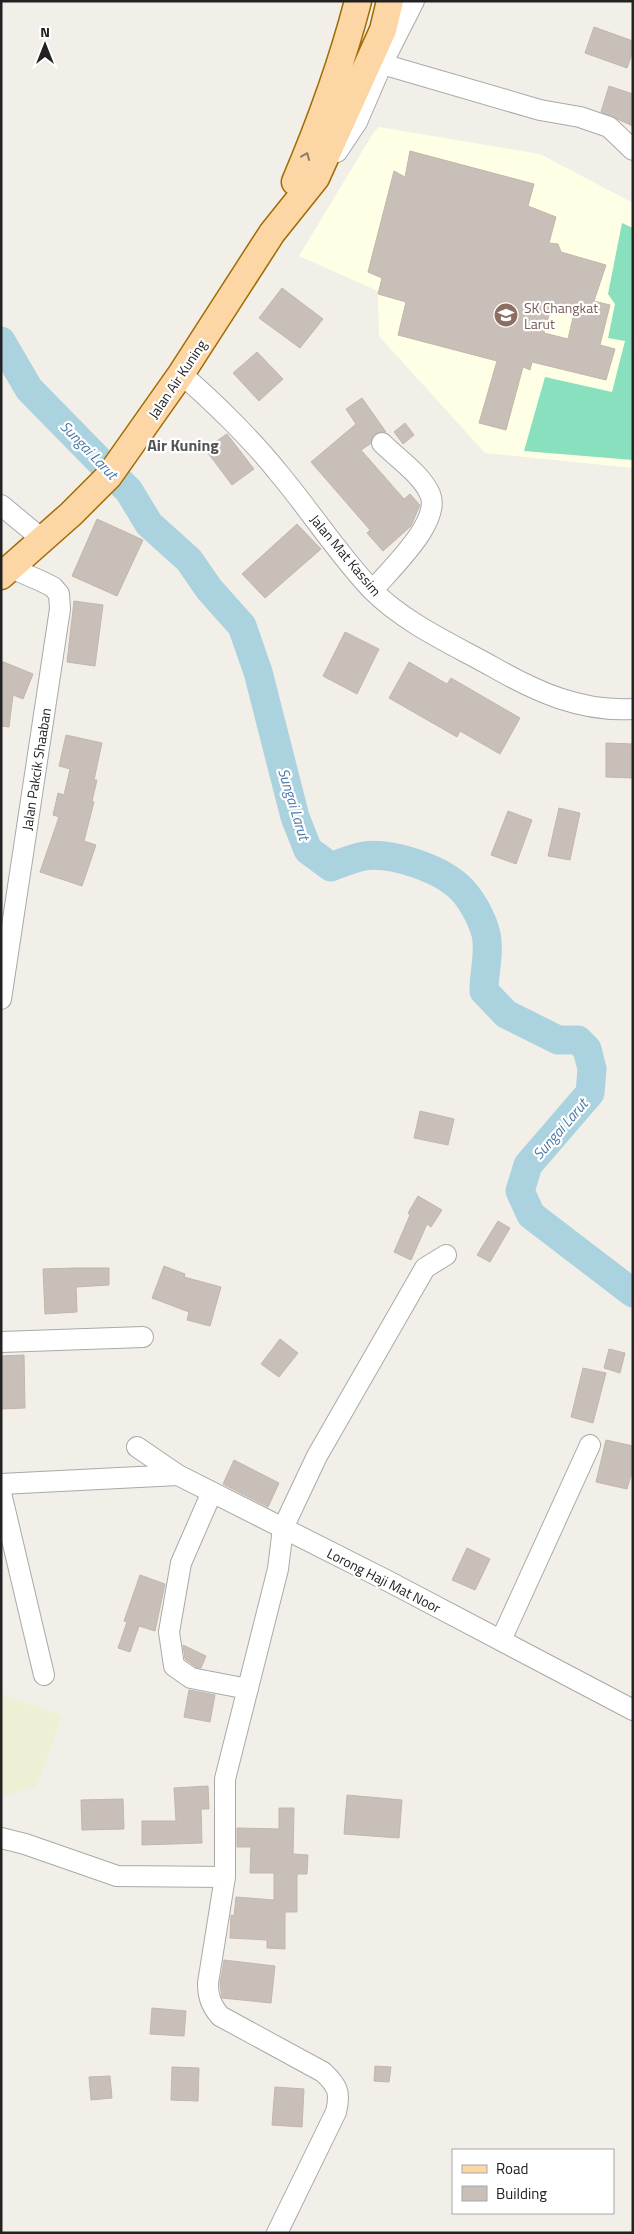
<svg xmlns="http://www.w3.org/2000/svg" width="634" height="2234" font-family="'Titillium Web',sans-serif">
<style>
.education{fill:#ffffe5}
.farmland{fill:#eef0d5}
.pitch{fill:#88e0be}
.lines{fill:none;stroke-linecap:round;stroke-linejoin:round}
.river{stroke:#aad3df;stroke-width:29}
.building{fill:#c7bfb8;stroke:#c4b6ab;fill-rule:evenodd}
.minor-casing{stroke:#a9a9a9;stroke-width:22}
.major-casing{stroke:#a06b00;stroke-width:29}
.minor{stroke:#fff;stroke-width:20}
.major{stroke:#fcd6a4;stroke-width:26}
.oneway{stroke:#8f7c63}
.labels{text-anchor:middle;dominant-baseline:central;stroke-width:4.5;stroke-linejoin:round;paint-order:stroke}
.education-label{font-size:14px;fill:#785e54;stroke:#fff;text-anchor:start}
.street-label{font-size:14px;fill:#222;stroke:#fff}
.water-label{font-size:15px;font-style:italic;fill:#4a7aab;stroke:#fff}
.quarter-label{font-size:16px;font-weight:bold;fill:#555;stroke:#fff}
</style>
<rect width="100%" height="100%" fill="#f2efe9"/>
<path class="education" d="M379 127 540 154 633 203V468L485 453 379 336 378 291 299 256 374 132Z"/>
<path class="farmland" d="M1 1694 62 1715 37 1786 1 1797Z"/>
<path class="pitch" d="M622 223 633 228V460L524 451 545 377 612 392 625 341 608 338 615 304 608 294Z"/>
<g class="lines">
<path class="river" d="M1 341 29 389 129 491 149 524 189 560 209 589 242 626 258 672 295 817 308 850 331 867C341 863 353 858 364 856 390 852 436 867 457 885 470 896 482 918 486 934 490 952 484 972 484 991L506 1014 558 1040H578L587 1049 592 1069 590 1093 528 1165 520 1191 531 1215 633 1293"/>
</g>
<path class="building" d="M594 27 633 41V51L627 68 585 53Z
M609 86 633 94V126L601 112Z
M410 151 534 184 528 206 556 217 549 243 558 244 561 252 606 265 594 301 610 305 600 345 615 349 606 380 532 362 530 370 523 367 506 430 479 423 497 361 398 335 406 302 378 294 382 278 368 272 394 171 405 177ZM551 308 574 313 568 339 544 333Z
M282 288 323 319 300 348 259 318Z
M257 352 283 379 259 401 233 373Z
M362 398 386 432H379L374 435 370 444 361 450 404 499 410 494 420 505 411 526 383 551 367 533 370 530 311 462 356 424 346 409Z
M405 423 414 435 403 444 394 432Z
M227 434 254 469 232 485 205 449Z
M97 519 143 540 117 596 72 576Z
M297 524 321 549 265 598 242 574Z
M74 601 103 605 95 666 67 662Z
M345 632 379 649 357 694 323 676Z
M1 661 33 674 23 699 13 695 9 727 1 726Z
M409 662 447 684 451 678 520 718 500 754 460 731 457 737 389 698Z
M66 735 102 743 94 780H97L92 801 94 802 84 841 96 845 82 886 40 872 59 817 53 815 58 793 64 795 70 769 59 766Z
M606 743 633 744V778L606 777Z
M559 808 580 813 570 860 548 856Z
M508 811 532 820 516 864 491 855Z
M420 1111 454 1119 448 1145 414 1138Z
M418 1196 442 1210 431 1227 427 1224 411 1260 394 1252 410 1215 408 1213Z
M498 1221 510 1228 490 1262 477 1255Z
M164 1266 185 1274 184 1277 221 1287 210 1326 187 1320 189 1312 152 1298Z
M75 1268H109V1285L76 1287 77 1312 45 1314 43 1269Z
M280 1339 298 1353 279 1377 261 1364Z
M609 1349 625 1353 620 1373 604 1368Z
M24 1355 25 1408 1 1409V1356Z
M583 1368 606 1373 593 1423 571 1417Z
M606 1440 633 1446V1468L627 1489 596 1482Z
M234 1460 279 1483 268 1507 223 1484Z
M467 1548 490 1559 475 1590 452 1580Z
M140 1575 165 1584 155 1631 139 1626 130 1652 118 1648 127 1622 124 1621Z
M183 1645 206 1656 201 1668 196 1667 185 1659Z
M189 1690 215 1695 210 1722 184 1717Z
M208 1786 209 1809H201L202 1843 142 1845V1821H176L174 1788Z
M347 1795 402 1800 399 1838 344 1834Z
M123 1799 124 1829 82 1830 81 1800Z
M279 1808H294L293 1854 308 1855 307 1874H297V1912H285V1949L267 1948V1940L230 1938 231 1915 234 1916 236 1897 274 1900V1873H250L251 1847H237V1828L279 1829Z
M224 1960 275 1966 271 2003 222 1998 220 1984Z
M152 2008 186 2011 184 2036 150 2034Z
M375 2066 391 2067 389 2082 374 2081Z
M172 2067 199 2068 198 2101 171 2100Z
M110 2076 112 2098 91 2100 89 2077Z
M275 2087 304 2089 302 2127 272 2125Z"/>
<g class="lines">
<defs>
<path id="minor" d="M382 64 540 110 580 117 609 127 633 150
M337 152 357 122 382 64 414 1
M181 374C212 400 252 440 277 471 310 510 337 553 372 590 406 624 452 644 493 667 537 692 581 712 633 709
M1 505 42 539
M373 590C390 569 442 522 430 494 421 474 397 458 382 443
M1 999 60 609 59 594 53 587 41 581 11 568
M1 1342 143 1337
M137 1447 178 1475 386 1580 633 1710
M1 1484 178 1475
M212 1492 181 1563 169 1632 174 1666 191 1678 248 1689
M1 1493 44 1675
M501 1640 590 1445
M1 1838 25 1844 117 1876 225 1877
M277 2233 336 2112C341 2092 337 2085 323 2072L220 2016C211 2005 208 1997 208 1983L225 1877V1779L278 1569 283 1528 317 1456 425 1268 446 1255"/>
<path id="major" d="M295 182C320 123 342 63 358 1
M1 576 71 514 109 476 181 374 272 233 316 178 383 30 390 1"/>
</defs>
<use href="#minor" class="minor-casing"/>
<use href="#major" class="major-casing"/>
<use href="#minor" class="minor"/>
<use href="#major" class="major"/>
</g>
<defs><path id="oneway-chevron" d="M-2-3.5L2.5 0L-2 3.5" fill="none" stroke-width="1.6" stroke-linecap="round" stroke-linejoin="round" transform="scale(1.25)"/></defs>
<use class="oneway" href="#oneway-chevron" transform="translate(306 156) rotate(-67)"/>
<defs>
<symbol id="school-disc" viewBox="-11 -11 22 22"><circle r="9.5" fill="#8d6e63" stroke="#fff"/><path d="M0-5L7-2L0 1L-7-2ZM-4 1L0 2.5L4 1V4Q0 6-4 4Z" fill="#fff"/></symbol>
</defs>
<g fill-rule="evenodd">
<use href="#school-disc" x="492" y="301" width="28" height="28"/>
</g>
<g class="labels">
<g class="education-label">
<text x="524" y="307">SK Changkat<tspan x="524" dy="16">Larut</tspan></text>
</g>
<g class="street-label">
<text transform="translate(177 379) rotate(-56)">Jalan Air Kuning</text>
<text transform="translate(346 555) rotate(50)">Jalan Mat Kassim</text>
<text transform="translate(36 769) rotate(-81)">Jalan Pakcik Shaaban</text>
<text transform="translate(384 1580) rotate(27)">Lorong Haji Mat Noor</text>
</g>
<g class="water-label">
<text transform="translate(89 450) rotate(46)">Sungai Larut</text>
<text transform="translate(294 804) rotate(73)">Sungai Larut</text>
<text transform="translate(560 1129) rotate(-49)">Sungai Larut</text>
</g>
<g class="quarter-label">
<text x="183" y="445">Air Kuning</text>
</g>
</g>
<rect width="634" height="2234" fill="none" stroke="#222222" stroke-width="5"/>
<rect x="452" y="2149" width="162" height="65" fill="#ffffff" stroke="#a7a7a7"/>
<rect x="462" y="2165" width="25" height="8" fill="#fcd6a4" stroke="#a7a7a7"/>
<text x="496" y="2174" font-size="15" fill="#222222">Road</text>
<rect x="462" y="2186" width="25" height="15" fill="#c7bfb8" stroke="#a7a7a7"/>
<text x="496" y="2199" font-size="15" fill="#222222">Building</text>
<g transform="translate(45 45)" stroke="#ffffff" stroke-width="4" paint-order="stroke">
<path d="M0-4L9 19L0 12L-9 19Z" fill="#222222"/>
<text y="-8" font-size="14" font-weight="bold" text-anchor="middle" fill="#222222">N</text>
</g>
</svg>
